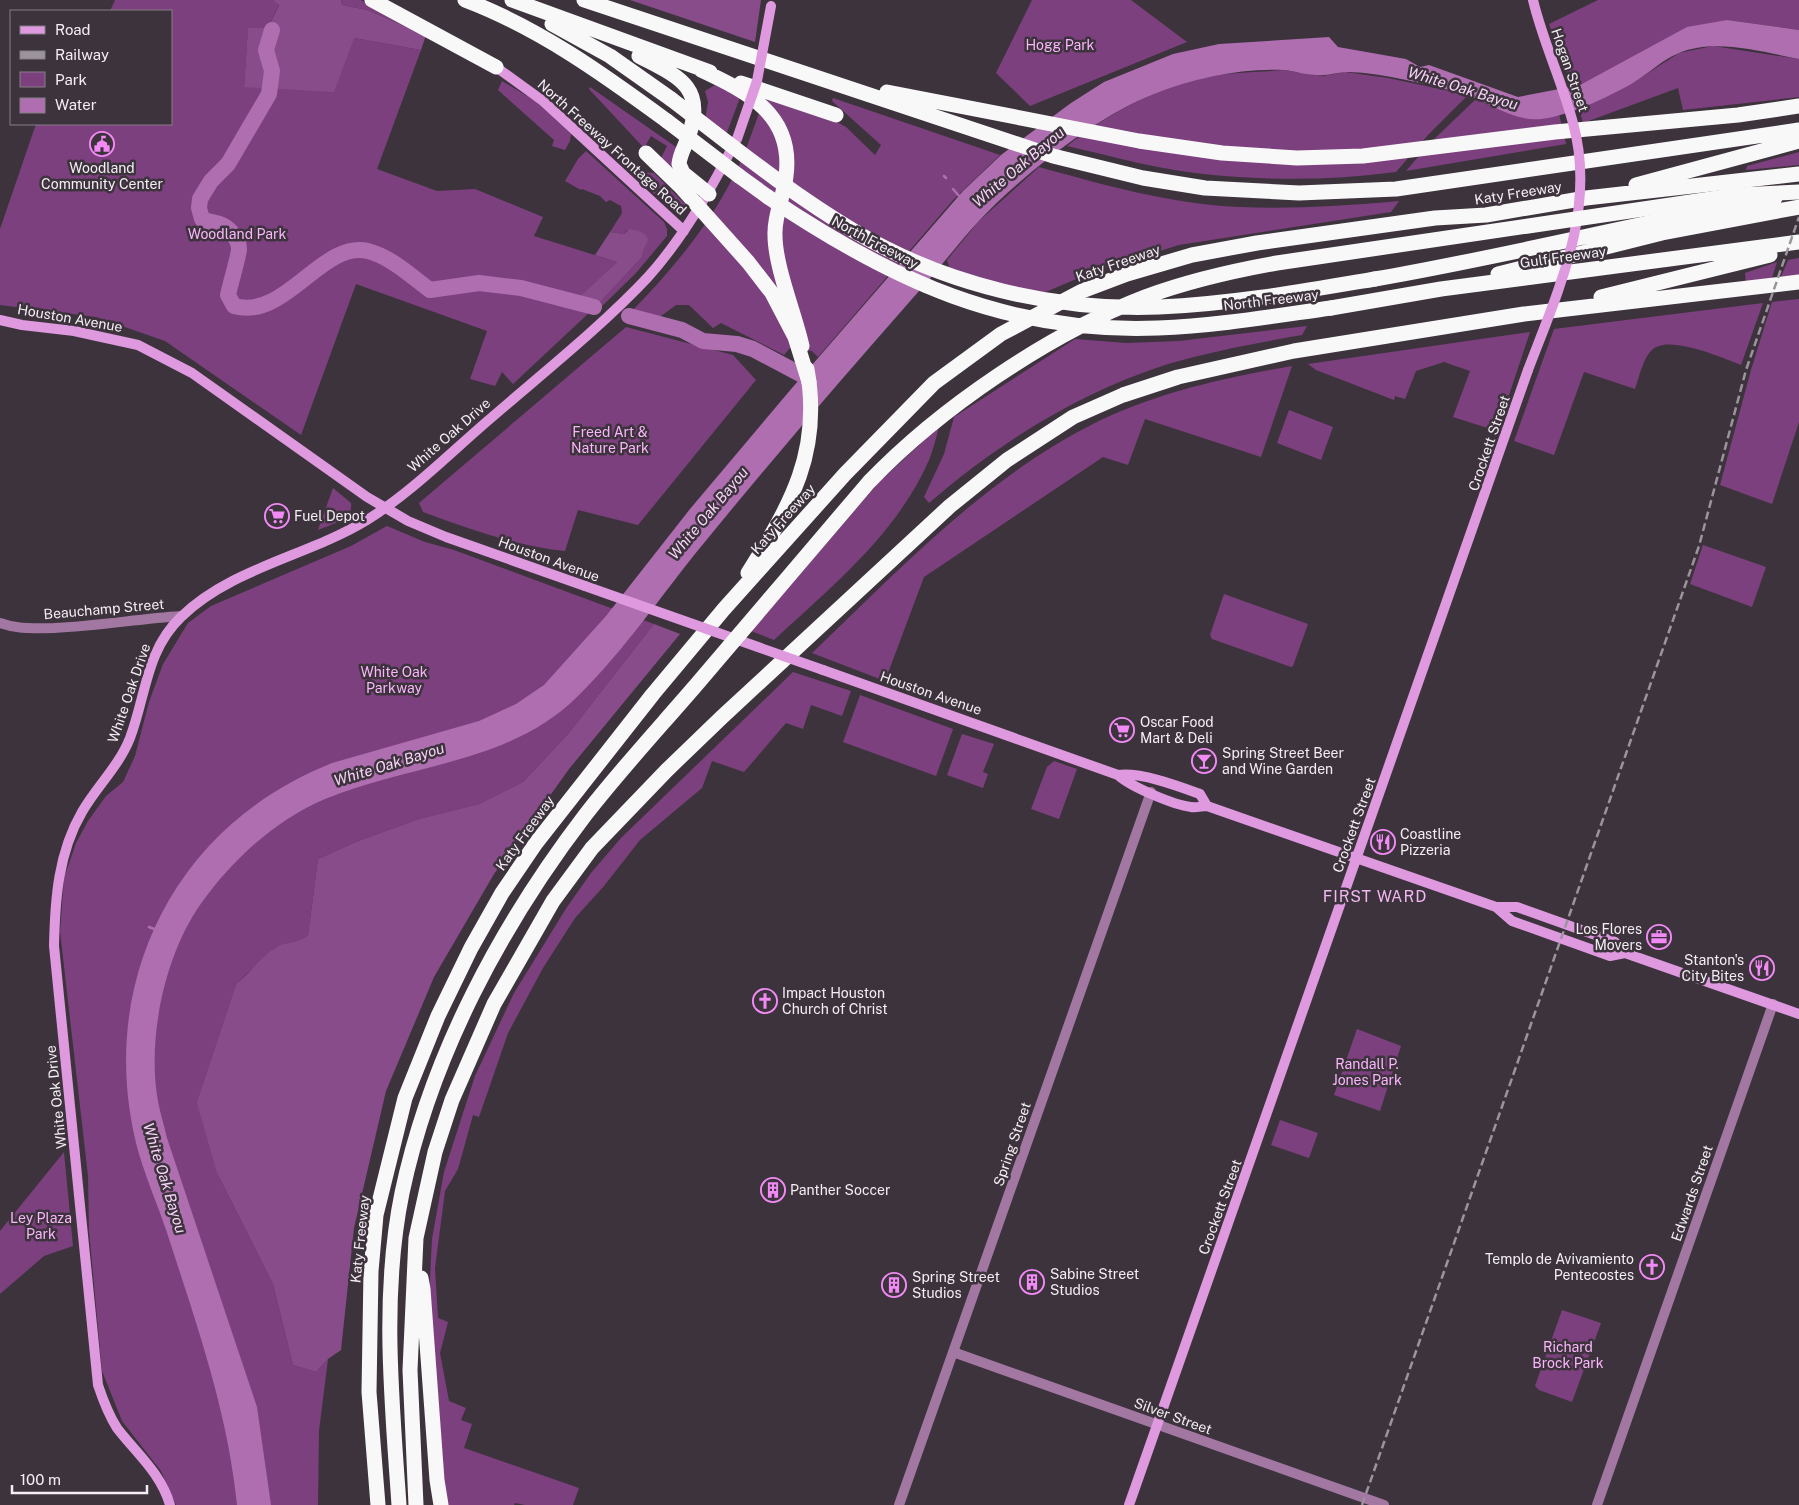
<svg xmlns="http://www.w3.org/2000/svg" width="1799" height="1505" font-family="'Public Sans',sans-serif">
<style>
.green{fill:#7d407e}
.forest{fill:#894c8b}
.water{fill:#ae6eb0}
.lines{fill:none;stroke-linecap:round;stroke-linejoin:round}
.stream{stroke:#ae6eb0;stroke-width:2.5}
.river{stroke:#ae6eb0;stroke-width:16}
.tertiary{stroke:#a277a2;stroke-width:10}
.secondary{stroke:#de99df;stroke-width:10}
.motorway{stroke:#f8f8f8;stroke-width:15}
.rail{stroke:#9c949c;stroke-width:2.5;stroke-dasharray:8 4;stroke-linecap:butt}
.secondary-bridge{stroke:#de99df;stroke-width:10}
.motorway-bridge{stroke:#f8f8f8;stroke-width:15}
.labels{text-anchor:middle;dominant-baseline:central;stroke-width:5;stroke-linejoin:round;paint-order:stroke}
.park-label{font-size:14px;fill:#fbb6fb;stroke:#3d333d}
.street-label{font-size:14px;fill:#f4eef4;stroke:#3d333d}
.poi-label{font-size:14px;fill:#f4eef4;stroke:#3d333d;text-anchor:start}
.water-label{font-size:15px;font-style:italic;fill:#f8d5f8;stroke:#3d333d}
.quarter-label{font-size:16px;letter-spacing:1px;fill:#f2b8f2;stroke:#3d333d}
</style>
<rect width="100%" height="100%" fill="#3d333d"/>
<path class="green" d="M115 0H273L279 4 268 28 248 29 244 87 354 38 421 50 377 169 437 191 475 189 543 217 534 236 617 262 571 306 592 311 642 257C646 244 642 231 627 230L624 234 610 232 622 213 621 206 610 200 606 202 600 196 582 189 581 190 565 181 578 159 586 151 664 222 667 229V236L636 273 596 312 591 311 513 384 502 372 495 386 470 379 487 331 356 284 301 435 165 341 96 317 0 305V229L36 124H171V11H110Z
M341 0H361L426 35 367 10 342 5Z
M1032 0H1131L1187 42 1030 106 996 73Z
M1598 0H1799V30L1727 20 1648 50 1580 85 1572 86 1549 24Z
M1713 46 1799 59V97L1683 110 1678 88 1583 123 1579 108 1631 84 1679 53Z
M1283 70 1323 76 1345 72 1388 78 1468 95 1428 135 1396 172C1334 180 1275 181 1213 175 1164 171 1115 157 1067 146 1111 112 1163 83 1218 75 1240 72 1262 72 1283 70Z
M502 81 537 102 571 134 570 141 565 150 552 146 554 140 498 90Z
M715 85 741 95 726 135 705 120 708 102 705 91Z
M590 87 676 147 674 172 659 162 667 146 651 136 644 148 589 89Z
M766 94 828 117 846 127 875 155 881 145 832 101 833 98 1000 155 954 199 818 357 812 351 790 348 784 355 721 323 713 328 689 305H676L657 319 631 312C674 268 714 220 740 163 750 141 757 117 766 94Z
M1476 99C1503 112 1529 125 1559 114L1566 144 1406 171 1428 145Z
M1799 152V165L1746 170 1747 166Z
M1039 167C1104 185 1171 204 1239 207 1293 209 1345 206 1399 201L1391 212 1179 245 1095 271 1041 294 950 270 947 260 978 222Z
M633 171 654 173 689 208 683 214 673 211 635 176 637 174Z
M1799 258V277L1780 279 1788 260Z
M1777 262 1771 281 1746 284 1745 273Z
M1799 299V422L1772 504 1720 485 1751 370 1772 302Z
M1763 303 1741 365C1722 358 1669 334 1652 350 1643 358 1639 378 1635 389L1584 372 1554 455 1514 441 1554 329Z
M1307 326 1302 335C1257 343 1212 351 1168 364 1078 393 1000 442 929 503L924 497 944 454 954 417 1075 339 1126 343 1179 341Z
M626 327 733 355 756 380 638 525 578 510 565 551C515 546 470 529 423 512L419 503Z
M1530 332 1497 431 1453 417 1470 371 1444 362 1416 371 1405 399 1395 396 1394 400 1316 370 1308 364Z
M1292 366 1261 457 1145 419 1128 465 1103 457 924 577 885 681 812 653C899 570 984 479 1093 424 1155 393 1223 378 1292 366Z
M1289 410 1333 427 1321 460 1277 443Z
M939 427C936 438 933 450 929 460 897 534 832 586 774 640L751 631 880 481Z
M333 488 351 503C354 519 330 525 318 530Z
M387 526 425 542 454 550 654 624 568 734 523 782 479 804 419 819 358 841 318 859 308 935 299 942 276 947 237 983 217 1173 273 1284 293 1365 316 1372 328 1359 319 1431 318 1505H176L161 1471 122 1421 102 1371 89 1231 88 1176 60 931 64 878 76 843 88 821 106 796 123 782 135 756 149 702 163 664 188 623 211 606 351 546Z
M1703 545 1766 567 1752 607 1690 584Z
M1224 594 1308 624 1293 666 1291 667 1212 639 1210 635Z
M793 672 851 691 842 716 811 705 803 729 786 723 744 772 712 761 702 788 640 840 604 886 575 918 543 968 508 1033 479 1117 473 1115 458 1169 445 1191 435 1268 438 1318 448 1322 440 1353 449 1401 466 1408 461 1420 472 1424 464 1448 579 1488 573 1505H525L515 1503 514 1505H446L429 1300 432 1239 444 1172 475 1076 514 993 567 907 591 873 621 838Z
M860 695 953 729 936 776 843 742Z
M962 734 994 744 983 772 988 774 983 788 947 775Z
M1054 761 1077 769 1059 819 1031 809 1047 767Z
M1357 1029 1401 1046 1380 1111 1334 1095Z
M1280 1120 1318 1133 1309 1158 1271 1145Z
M64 1152 73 1246 44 1256 0 1294V1231Z
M1562 1310 1601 1323 1572 1402 1539 1390 1535 1386Z"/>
<path class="forest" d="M273 0H341L342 5 367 10 426 35 421 50 354 38 334 92 244 87 248 28H268L279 5Z
M630 0H761L755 42Z
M629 229C637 230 646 232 648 240L644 248 642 257 592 311 570 306 617 262 595 255 610 232 624 234Z
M654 624 680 634 569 769 494 874 434 977 386 1091 354 1228 341 1350 328 1359 316 1372 293 1365 273 1284 217 1173 197 1103 237 983C251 972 261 957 275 948 285 941 294 946 308 935L318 859 358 841 419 819 479 804 523 782 568 734Z"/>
<path class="water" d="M1727 20 1799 30V59C1762 52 1716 38 1679 53 1663 59 1648 74 1633 83 1608 97 1569 116 1541 119 1511 122 1485 99 1458 92 1423 84 1385 73 1349 72 1338 72 1328 76 1317 75 1306 75 1295 71 1284 70 1241 68 1194 78 1154 94 1095 117 1020 177 977 223 957 245 939 269 919 291 846 374 774 457 704 543 662 594 625 650 578 696 510 764 409 764 325 799 275 820 231 861 200 905 165 955 148 1036 157 1095 159 1110 164 1124 167 1138L257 1407 271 1505H237C228 1414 198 1328 170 1242 161 1213 148 1184 139 1154 115 1068 124 977 169 900 207 835 263 791 332 763L479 721 516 704 544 685 606 616 690 509 792 388 963 191 1001 155 1071 103 1104 82 1173 54 1219 44 1329 37 1338 47 1406 59 1420 67 1429 65 1518 97 1580 85 1687 27Z"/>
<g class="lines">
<path class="stream" d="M944 176 946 178
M953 189 960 197
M149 927 157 930"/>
<path class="river" d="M272 30 266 50 272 71 269 94 228 164 211 181 200 199 199 208 202 219C210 223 217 222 224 226 231 230 239 240 239 249 239 255 230 285 228 295L234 306C285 321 322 240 368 251 391 257 411 276 430 290L479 283 521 288 594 307
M629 316 682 330 703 341 737 344 753 349 817 383"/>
<path class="tertiary" d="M0 623C18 630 35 628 54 628 97 626 138 619 181 616
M953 1352 1384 1505
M899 1505 1151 792
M1597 1505 1773 1004"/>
<path class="secondary" d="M496 67 543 101 684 231
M0 320 22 325 74 331 138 345 192 373 367 497 408 521 446 537 585 586
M823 670 1118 775C1131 787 1174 805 1191 807 1196 808 1202 806 1207 806L1462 895 1496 907 1512 921 1610 956 1625 953
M1118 775C1141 772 1178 786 1200 794L1207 806
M1496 907H1517L1615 942 1625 953 1799 1014
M170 1505C161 1473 136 1453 117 1428 108 1414 103 1400 98 1385L54 946C55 900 58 853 82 812 97 786 119 766 130 738 146 696 146 650 181 617 231 568 308 556 367 520 412 492 451 452 491 418 543 373 601 327 648 277 684 237 711 190 735 142
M1129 1505 1528 370"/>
<path class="motorway" d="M372 0 496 67
M465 0C539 28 603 74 667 121
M512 0 710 72
M584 0 1053 156 1143 178 1205 188 1299 193 1396 189 1799 130
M552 24 610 56 671 99
M639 56C677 76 706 86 689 135 686 145 680 153 679 164L683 173 709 194
M701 70C748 92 794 115 786 176 784 196 774 215 775 235 775 267 795 314 802 346
M741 83 836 115
M887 92 1139 141 1222 153 1297 158 1363 156 1555 132 1738 115 1799 106
M739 176 768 197
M1636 185 1799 141
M1498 274 1662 233 1799 207
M1375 279C1509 256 1641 222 1775 198
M1601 297 1770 255
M1331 308 1441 289 1799 242
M748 573C791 505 822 451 807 369
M421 1278 423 1289 437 1480 441 1505
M378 1505 369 1392 371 1271 376 1215 405 1098 438 1016 471 948 502 893 536 843 653 694 724 609 845 474 934 383 1001 334 1082 291 1127 274 1192 255 1257 243 1435 218 1486 215 1586 198 1799 174
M416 1505 410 1370 416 1238 435 1152 452 1100 494 1004 553 901 592 848 667 770 722 717 950 506 1007 460 1073 417 1123 395 1178 377 1294 351 1524 314 1799 282"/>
<path class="rail" d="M1362 1505 1699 546 1746 370 1799 217"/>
<path class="secondary-bridge" d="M737 139 757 81 771 6
M1528 370C1558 291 1597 209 1573 123 1562 81 1543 42 1533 0
M585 586 823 670"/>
<path class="motorway-bridge" d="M671 99C731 145 790 193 854 231 945 285 1055 311 1159 307 1232 304 1304 291 1375 279
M667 121 739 176
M646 153 680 186 748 262 772 293 795 337 809 382
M768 197C891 280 1006 334 1158 328 1216 326 1274 316 1331 308
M399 1505C392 1402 381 1296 402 1193 431 1056 501 925 586 814 621 769 660 727 697 684 754 617 812 549 869 482 940 408 1049 334 1145 297 1188 281 1232 271 1277 263L1738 195 1799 192"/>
</g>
<defs>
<symbol id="civic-ring" viewBox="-11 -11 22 22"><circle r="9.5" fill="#3d333d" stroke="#f18af4" stroke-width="1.5"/><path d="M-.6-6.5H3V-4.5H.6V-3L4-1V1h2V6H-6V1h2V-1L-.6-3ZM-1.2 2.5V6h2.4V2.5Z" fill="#f18af4"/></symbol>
<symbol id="supermarket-ring" viewBox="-11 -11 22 22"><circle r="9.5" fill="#3d333d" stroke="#f18af4" stroke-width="1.5"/><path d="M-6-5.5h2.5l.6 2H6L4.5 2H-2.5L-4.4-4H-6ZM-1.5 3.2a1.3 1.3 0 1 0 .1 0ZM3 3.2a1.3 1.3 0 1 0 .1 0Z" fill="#f18af4"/></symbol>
<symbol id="bar-ring" viewBox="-11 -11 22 22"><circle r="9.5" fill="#3d333d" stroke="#f18af4" stroke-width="1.5"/><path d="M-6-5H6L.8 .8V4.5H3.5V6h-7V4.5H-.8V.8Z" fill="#f18af4"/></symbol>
<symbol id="restaurant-ring" viewBox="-11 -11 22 22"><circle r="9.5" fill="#3d333d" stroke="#f18af4" stroke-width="1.5"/><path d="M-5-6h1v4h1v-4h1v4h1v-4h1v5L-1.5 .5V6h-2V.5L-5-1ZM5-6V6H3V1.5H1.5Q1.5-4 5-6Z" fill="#f18af4"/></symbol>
<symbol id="office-ring" viewBox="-11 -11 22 22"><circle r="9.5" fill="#3d333d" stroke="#f18af4" stroke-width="1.5"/><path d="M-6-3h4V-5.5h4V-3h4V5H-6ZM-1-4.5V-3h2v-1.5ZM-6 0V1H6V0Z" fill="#f18af4"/></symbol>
<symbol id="church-ring" viewBox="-11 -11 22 22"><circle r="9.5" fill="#3d333d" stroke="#f18af4" stroke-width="1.5"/><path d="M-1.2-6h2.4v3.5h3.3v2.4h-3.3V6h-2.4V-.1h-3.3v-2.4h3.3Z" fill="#f18af4"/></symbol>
<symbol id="building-ring" viewBox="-11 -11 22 22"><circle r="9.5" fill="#3d333d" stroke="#f18af4" stroke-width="1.5"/><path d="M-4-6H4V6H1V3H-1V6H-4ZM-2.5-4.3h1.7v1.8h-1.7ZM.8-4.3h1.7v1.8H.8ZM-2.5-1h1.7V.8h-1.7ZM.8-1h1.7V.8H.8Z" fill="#f18af4"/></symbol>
</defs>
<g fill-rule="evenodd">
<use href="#civic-ring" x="88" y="130" width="28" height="28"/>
<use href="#supermarket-ring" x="263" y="502" width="28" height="28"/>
<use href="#supermarket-ring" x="1108" y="716" width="28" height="28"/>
<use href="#bar-ring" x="1190" y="747" width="28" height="28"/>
<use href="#restaurant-ring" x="1369" y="828" width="28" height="28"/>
<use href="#office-ring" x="1645" y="923" width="28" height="28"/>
<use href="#restaurant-ring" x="1748" y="954" width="28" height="28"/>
<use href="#church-ring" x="751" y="987" width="28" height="28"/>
<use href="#building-ring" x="759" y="1176" width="28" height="28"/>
<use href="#church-ring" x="1638" y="1253" width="28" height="28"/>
<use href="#building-ring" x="1018" y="1268" width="28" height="28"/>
<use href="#building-ring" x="880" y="1271" width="28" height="28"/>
</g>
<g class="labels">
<g class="park-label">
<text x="1060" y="45">Hogg Park</text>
<text x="237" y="234">Woodland Park</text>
<text x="610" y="432">Freed Art &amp;<tspan x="610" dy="16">Nature Park</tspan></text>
<text x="394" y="672">White Oak<tspan x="394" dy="16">Parkway</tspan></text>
<text x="1367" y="1064">Randall P.<tspan x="1367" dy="16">Jones Park</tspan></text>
<text x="41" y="1218">Ley Plaza<tspan x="41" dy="16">Park</tspan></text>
<text x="1568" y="1347">Richard<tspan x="1568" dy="16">Brock Park</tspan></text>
</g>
<g class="street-label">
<text transform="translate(1570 70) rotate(71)">Hogan Street</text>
<text transform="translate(612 147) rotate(42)">North Freeway Frontage Road</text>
<text transform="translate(1518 193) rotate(-9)">Katy Freeway</text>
<text transform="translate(875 242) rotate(28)">North Freeway</text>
<text transform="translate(1563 257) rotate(-8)">Gulf Freeway</text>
<text transform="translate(1118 263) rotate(-19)">Katy Freeway</text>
<text transform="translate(1271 300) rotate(-7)">North Freeway</text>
<text transform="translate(70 318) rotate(10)">Houston Avenue</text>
<text transform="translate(449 435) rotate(-41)">White Oak Drive</text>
<text transform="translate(1489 443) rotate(-71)">Crockett Street</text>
<text transform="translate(783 519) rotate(-48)">Katy Freeway</text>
<text transform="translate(549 559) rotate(20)">Houston Avenue</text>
<text transform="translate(104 609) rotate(-5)">Beauchamp Street</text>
<text transform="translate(129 693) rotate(-71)">White Oak Drive</text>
<text transform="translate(931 693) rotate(19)">Houston Avenue</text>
<text transform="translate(1354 825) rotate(-70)">Crockett Street</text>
<text transform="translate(525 833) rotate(-54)">Katy Freeway</text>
<text transform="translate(56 1097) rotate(-96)">White Oak Drive</text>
<text transform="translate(1012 1144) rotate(-71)">Spring Street</text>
<text transform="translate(1692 1193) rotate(-71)">Edwards Street</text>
<text transform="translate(1220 1207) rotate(-70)">Crockett Street</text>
<text transform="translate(360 1239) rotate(-84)">Katy Freeway</text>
<text transform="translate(1173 1416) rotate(20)">Silver Street</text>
</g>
<g class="poi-label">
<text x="102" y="168" text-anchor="middle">Woodland<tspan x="102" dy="16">Community Center</tspan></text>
<text x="294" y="516">Fuel Depot</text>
<text x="1140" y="722">Oscar Food<tspan x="1140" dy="16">Mart &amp; Deli</tspan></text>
<text x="1222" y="753">Spring Street Beer<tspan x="1222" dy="16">and Wine Garden</tspan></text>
<text x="1400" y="834">Coastline<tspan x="1400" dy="16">Pizzeria</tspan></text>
<text x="1642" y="929" text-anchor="end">Los Flores<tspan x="1642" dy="16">Movers</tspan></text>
<text x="1744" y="960" text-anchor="end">Stanton's<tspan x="1744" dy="16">City Bites</tspan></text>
<text x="782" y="993">Impact Houston<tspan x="782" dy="16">Church of Christ</tspan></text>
<text x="790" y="1190">Panther Soccer</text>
<text x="1634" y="1259" text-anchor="end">Templo de Avivamiento<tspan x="1634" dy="16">Pentecostes</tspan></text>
<text x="1050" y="1274">Sabine Street<tspan x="1050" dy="16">Studios</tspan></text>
<text x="912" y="1277">Spring Street<tspan x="912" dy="16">Studios</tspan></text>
</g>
<g class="water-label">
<text transform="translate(1463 88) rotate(17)">White Oak Bayou</text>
<text transform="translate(1018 167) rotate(-40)">White Oak Bayou</text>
<text transform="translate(708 513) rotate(-50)">White Oak Bayou</text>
<text transform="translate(389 764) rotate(-17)">White Oak Bayou</text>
<text transform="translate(165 1178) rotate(73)">White Oak Bayou</text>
</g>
<g class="quarter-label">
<text x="1375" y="896">FIRST WARD</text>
</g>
</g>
<rect x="10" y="10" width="162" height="115" fill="#3d333d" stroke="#867e86"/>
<rect x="20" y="26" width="25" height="8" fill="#de99df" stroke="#867e86"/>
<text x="55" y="35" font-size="15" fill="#f4eef4">Road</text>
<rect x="20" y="51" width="25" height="8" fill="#9c949c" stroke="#867e86"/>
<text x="55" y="60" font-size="15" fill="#f4eef4">Railway</text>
<rect x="20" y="72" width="25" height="15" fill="#7d407e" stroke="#867e86"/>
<text x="55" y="85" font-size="15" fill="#f4eef4">Park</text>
<rect x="20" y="98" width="25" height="15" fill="#ae6eb0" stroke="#867e86"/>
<text x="55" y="110" font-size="15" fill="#f4eef4">Water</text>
<path d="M12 1485v8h135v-8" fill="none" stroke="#f4eef4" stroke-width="2.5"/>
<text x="20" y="1485" font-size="15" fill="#f4eef4" stroke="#3d333d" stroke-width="4" paint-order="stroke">100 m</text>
</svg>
